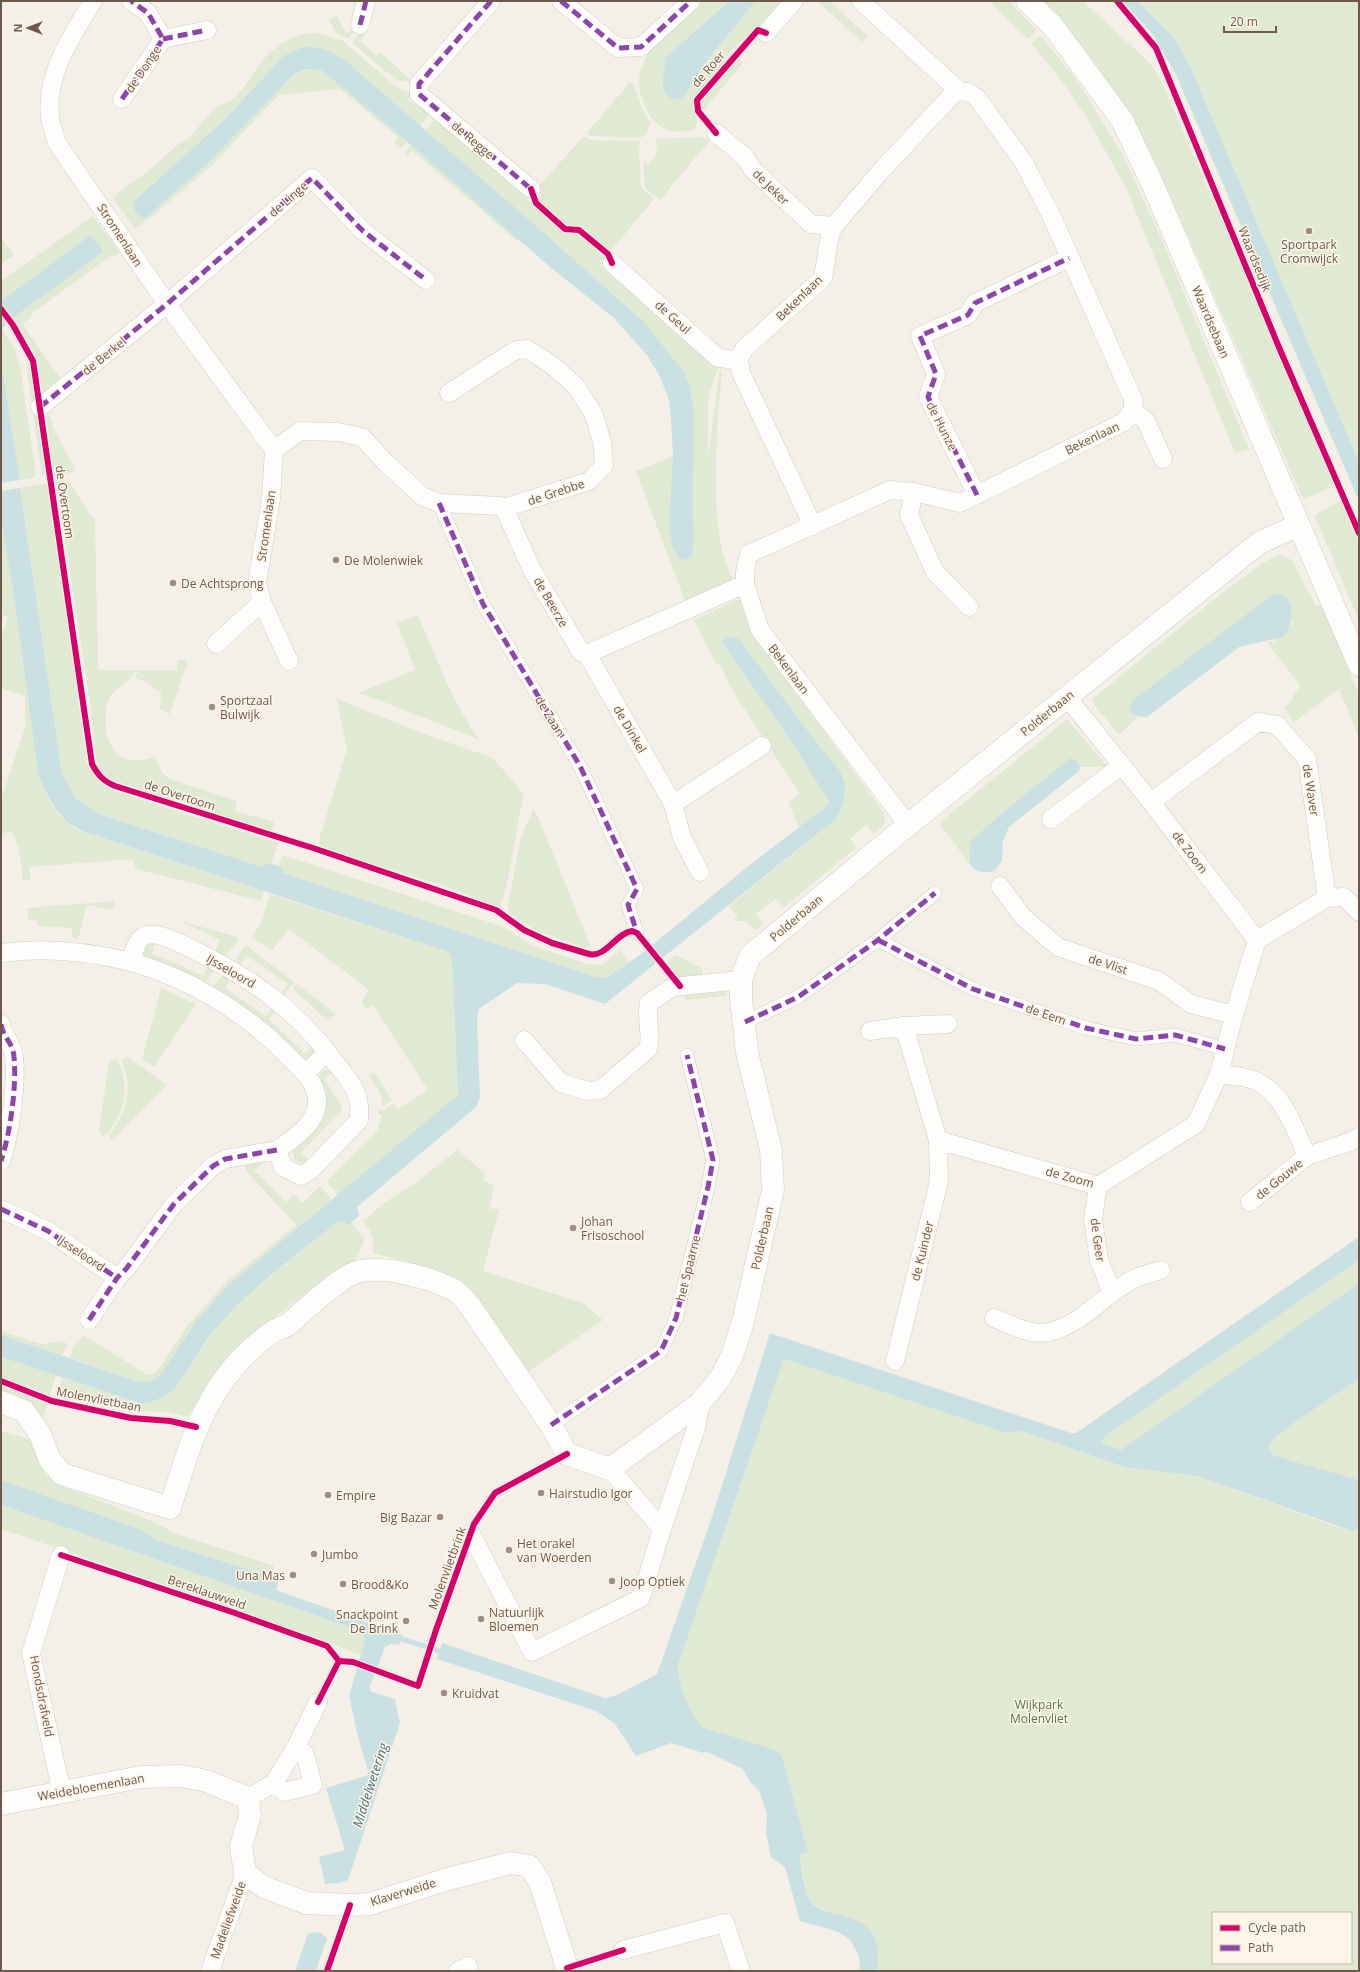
<svg xmlns="http://www.w3.org/2000/svg" width="1360" height="1972" font-family="'Open Sans',sans-serif">
<style>
.green{fill:#e0ead3;fill-rule:evenodd}
.water{fill:#cae1e3}
.lines{fill:none;stroke-linecap:round;stroke-linejoin:round}
.stream{stroke:#cae1e3;stroke-width:5}
.pedestrian-casing{stroke:#d2ccc4;stroke-width:14}
.minor-casing{stroke:#d2ccc4;stroke-width:19}
.tertiary-casing{stroke:#d2ccc4;stroke-width:23}
.pedestrian{stroke:#fdfdfb;stroke-width:13}
.minor{stroke:#fdfdfb;stroke-width:18}
.tertiary{stroke:#fdfdfb;stroke-width:22}
.quiet{stroke:#8e44ad;stroke-width:5;stroke-dasharray:10 5;stroke-linecap:butt}
.cycleway-casing{stroke:#fdf5e7;stroke-width:8}
.cycleway{stroke:#d6006c;stroke-width:6}
.poi-dot{fill:#9d8d82;stroke:#fdf5e7;stroke-width:1.5}
.labels{text-anchor:middle;dominant-baseline:central;stroke-width:3;stroke-linejoin:round;paint-order:stroke}
.street-label{font-size:12px;fill:#6e584b;stroke:#fdf5e7}
.poi-label{font-size:12px;fill:#6e584b;stroke:#fdf5e7;text-anchor:start}
.park-label{font-size:12px;fill:#547947;stroke:#fdf5e7}
.water-label{font-size:13px;font-style:italic;fill:#477480;stroke:#fdf5e7}
</style>
<rect width="100%" height="100%" fill="#f4f0e7"/>
<path class="green" d="M700 1H729L664 59C667 75 658 78 666 95L683 98 704 64 756 1H781L751 36 739 42 725 59V62L694 100 693 108 698 122 693 130C686 131 675 133 668 130 649 123 639 99 639 80 640 67 647 53 654 42 663 27 686 13 700 1Z
M817 1H829L868 36 862 42Z
M989 1H1009L1035 29 1034 33 1028 39Z
M1041 1H1083L1152 65 1161 80 1333 476 1336 484 1324 491 1303 499 1188 236 1139 131Z
M1137 1H1359V462L1191 68 1175 39Z
M337 16 346 33 356 28 358 29 348 38 336 33 329 20Z
M318 33 343 41 399 89 406 91 412 95 408 99 416 106 419 102 430 113 421 126 346 61 291 51 276 63 225 119 133 202 142 218H146L210 161 294 74C306 69 317 67 328 74L407 141 402 148 394 142 398 137 340 89 279 95 211 166 150 218 135 229 113 198C122 189 132 183 142 176 155 166 166 154 179 144 182 141 186 140 189 138 200 127 207 113 220 105 223 102 228 103 231 100 250 86 256 61 276 48 288 38 302 33 318 33Z
M360 33 365 34 361 41 377 56 380 52 411 80 410 82 396 80 352 43Z
M1042 37 1078 82 1123 155 1161 238 1249 449 1235 453 1126 188 1087 118 1061 80 1031 43 1037 38Z
M737 58 743 63 703 111 700 109 699 101 734 59Z
M630 82 635 88 642 109 650 122 647 135 639 138 590 136 587 133Z
M437 119 489 163 490 166 563 231 578 233 605 256 599 264 686 341 695 342 720 365C723 380 719 399 718 414 716 461 710 539 733 579L685 601 636 471 673 456V467L694 538 693 514 694 411 684 372 644 322 551 239 425 131 434 120ZM719 367H720L708 457V397Z
M584 136 590 140 638 141 640 143 639 152 641 187 654 199 609 253 581 228 567 227 537 201 542 195 536 189Z
M701 137 710 140 660 200 645 188 643 162 645 161 648 165 657 154 656 139Z
M411 145 519 239 517 241 412 150 408 155 405 152Z
M93 216 120 253 114 256 112 255 31 314 33 316 22 324 64 383 43 398 37 359 30 344 13 318 103 252 90 235 1 301V281Z
M1 238 14 255 1 264Z
M2 329 14 347 21 371 36 475 34 478 20 480 1 363Z
M26 363H29L31 373 46 477H42Z
M46 413H48L52 422 53 428 75 469 73 472 54 476Z
M65 480 69 482 92 517 95 518 98 670H135C130 686 114 686 108 702 98 736 116 774 155 756L162 772 170 779 237 801 235 811 274 822 272 832 112 780 106 776 98 766 96 758 91 710 56 482Z
M47 483 87 763C92 776 100 784 112 790L278 843 272 864 268 863 262 867 99 814 76 798 62 774 20 488Z
M1339 502H1342L1359 542V621L1319 526 1314 517 1321 511Z
M1 521 14 597 38 773 51 804 58 814 76 829 264 891 261 901 136 869 133 859 30 867V880L23 881 19 849 12 832 1 833V795L3 794 25 727V696L1 688V639L8 617 1 614Z
M1279 554 1292 560 1316 606 1321 604 1359 694V737L1339 689 1294 722 1284 708 1290 702 1300 685 1267 642 1275 641 1292 624 1291 607 1272 595 1133 700 1131 713 1138 717 1119 735 1096 707 1092 699 1222 593 1263 563Z
M736 600H743L760 644 884 813 885 821 882 827 874 834 866 825 850 839 856 848 784 907 776 899 756 914 763 924 756 930 745 921H732L738 917 729 906 836 819 844 803 845 784 841 772 813 738 721 641 791 741 829 797V801L823 809 799 828 788 802 800 794 732 690 719 663 716 664 694 620Z
M418 615C434 653 455 708 480 740L363 694H356L415 670 397 623Z
M177 660H186L187 663 170 714 160 710 161 693 147 682 135 678 137 670H177Z
M337 699 424 734 485 755 496 761 524 795C515 832 512 872 500 908L444 886 320 848 319 839 347 750Z
M1067 719 1108 767H1079L1078 762 1072 758 972 840 970 842 969 863 939 823Z
M533 809 538 817 591 947 585 948 535 930 507 912 520 840Z
M282 855 489 922 505 928 533 946 588 964 602 965 620 950 629 962 604 978 596 977 283 873 282 867 279 866Z
M270 894 449 952 452 960 458 1095 338 1195 329 1185 328 1180 373 1136 378 1129 382 1115 378 1114V1110H384L393 1103 398 1109 428 1090 373 1005 366 1009 361 1002 369 990 289 929 272 951 252 937 262 921Z
M115 901 113 910 87 905 78 939 72 937V928L37 926 36 919 28 920 27 908Z
M180 921 238 937 239 939 224 958 215 951 220 940Z
M151 942 155 944 152 954 176 963 203 976 209 966 217 967 204 984 144 957 143 952 144 946Z
M246 945 294 982 284 996 281 994 288 984 247 956 239 965 232 963Z
M675 955 702 968 703 979 681 981 667 962Z
M225 972 231 978 225 988 266 1016 273 1008 276 1010 269 1019 304 1053 313 1047 320 1054 306 1060 304 1059 212 988Z
M297 984 336 1014 328 1021 293 989Z
M726 987 727 996 687 1000 681 991Z
M161 988 196 1004 154 1067 142 1059Z
M128 1057 167 1085 113 1140H111L109 1136C122 1117 130 1102 127 1079 126 1073 123 1067 122 1061L124 1058Z
M115 1059 118 1061C128 1083 127 1105 113 1125 110 1129 108 1135 103 1136L99 1131 109 1062Z
M331 1070 334 1072 324 1079 342 1106V1111L301 1152 309 1161 300 1164 294 1159 293 1150 321 1081 320 1074 323 1071Z
M374 1072 392 1100 383 1106 380 1093 369 1075Z
M457 1150 485 1173 483 1180 494 1186 490 1208 499 1210 483 1271 583 1303 603 1320 525 1374 469 1294 450 1275 427 1267 373 1253C374 1239 372 1232 363 1221L384 1203 418 1181Z
M266 1159 255 1171 286 1202 294 1194 302 1203 320 1186 332 1199 227 1286 197 1320 161 1374 153 1381 139 1382 70 1358 74 1345 84 1335 146 1374 150 1375 157 1371 188 1325 226 1282 296 1225 247 1172 245 1167 246 1163Z
M339 1221 347 1225 351 1222 365 1239 354 1263 336 1269 261 1328 199 1400 188 1417 169 1412 138 1411 57 1394 63 1378 142 1404 159 1400 172 1391 206 1342 224 1318 242 1299Z
M1359 1260V1283L1121 1450 1101 1443 1102 1440 1111 1432Z
M1 1331 41 1344 63 1341 67 1344 62 1356 1 1335Z
M1 1357 56 1375 41 1426 1 1397Z
M784 1359 1006 1433 1021 1431 1125 1467 1197 1476 1334 1526 1352 1531 1359 1529V1971H878L879 1955 831 1913 812 1903 806 1892 799 1854 808 1852 782 1755 775 1750 702 1727C691 1713 677 1683 678 1665ZM1213 1913H1351V1963H1213Z
M1359 1379V1480L1275 1456 1269 1450 1270 1443 1285 1429Z
M1 1431 29 1439 45 1474 59 1485 152 1521 174 1533 274 1566 271 1576 160 1541 137 1528 1 1480Z
M1 1505 363 1632 365 1641 361 1655 233 1608 1 1529Z"/>
<path class="water" d="M729 1H756L704 64 683 98 675 100 666 95C658 78 667 75 664 59Z
M1123 1H1137L1175 39 1191 68 1359 462V501L1177 77 1155 37Z
M303 47C323 47 329 50 346 61L551 239 644 322 684 372 690 388 694 411 693 514 694 538 692 556 686 560 679 558 672 546 669 528 673 456 671 420 669 400 660 377 647 355 614 318 550 267 411 145 323 71 307 69 294 74 210 161 146 218H142L135 212 133 202 225 119 283 56Z
M90 235 99 244 103 252 13 318 1 330V301Z
M1 363 20 480 1 483Z
M20 488 62 774 76 798 99 814 262 867 268 863 282 867 283 873 596 977 605 978 640 955 751 864 823 809 829 801 791 741 721 641 730 636 739 639 813 738 841 772 845 784 844 803 836 819 605 1004 545 984 517 983 479 1009 477 1021 480 1097 476 1107 357 1207 359 1216 348 1225 339 1221C292 1259 242 1293 206 1341 195 1356 185 1378 172 1391 164 1399 152 1402 142 1404L1 1357V1335L139 1382 153 1381 161 1374 197 1320 227 1286 458 1095 452 960 449 952 85 832C58 821 48 799 38 773L14 597 1 521V491Z
M1278 594C1297 597 1294 627 1283 637L1239 647 1147 717H1140L1131 713 1130 704 1133 700 1272 595Z
M1072 758 1078 762 1080 769 1078 772 1009 827 1003 841 1002 861 994 871C981 873 977 873 969 863L970 842 972 840 1006 810 1069 759Z
M1359 1237V1260L1111 1432 1102 1440 1101 1443 1121 1450 1359 1283V1379L1285 1429 1270 1443 1269 1450 1275 1456 1359 1480V1529L1352 1531 1197 1476 1125 1467 1021 1431 1006 1433 784 1359 678 1665C677 1683 691 1714 702 1727L775 1750 782 1755 808 1852 799 1854C801 1866 804 1896 813 1904 821 1910 831 1913 841 1915 874 1924 880 1938 878 1971H859C861 1964 859 1956 856 1950 847 1928 820 1928 800 1921L785 1867 771 1857 766 1833 767 1814 759 1791 750 1782 743 1769 705 1751 703 1753 671 1743 636 1756 615 1724 596 1711 437 1659 442 1643 605 1698 617 1695 657 1674 713 1514 770 1333 1071 1433H1076Z
M1 1480 137 1528 160 1541 279 1579 276 1590 403 1635 399 1645 391 1644 385 1647 370 1687V1691L395 1699 400 1723 348 1880 339 1883 325 1884 319 1857 345 1850 326 1788 369 1775 357 1733 349 1696 365 1641 363 1632 1 1505Z
M319 1932 327 1938 316 1971H295L308 1933Z"/>
<g class="lines">
<path class="stream" d="M402 1639 439 1651"/>
<defs>
<path id="pedestrian" d="M439 503 483 604 580 766 637 889 628 905 637 933
M878 940 973 989 1086 1028 1136 1039 1175 1035 1225 1049
M745 1022 798 997 878 940 935 893
M551 1425 661 1351 676 1318 708 1187 713 1160 687 1055"/>
<path id="minor" d="M93 1C72 36 45 74 50 117 51 126 55 135 57 143L167 304 274 450 271 499 257 583 262 602 216 644
M491 1 419 84V94L531 189
M561 1 618 48 641 47 691 1
M861 1 959 91
M360 25 366 1
M766 33 794 1
M163 39 207 30
M959 91 968 92 977 98 1023 161 1052 217 1133 399V410L1146 421 1163 459
M122 99 163 39 148 13 131 1
M716 133 745 157 753 170 811 224 834 226
M612 263 718 358 739 360
M449 393 511 353 517 350 527 349 552 365 576 386 594 415 602 442 604 466 589 481 504 508
M40 407 167 304 312 178 363 231 426 280
M274 450 300 431 338 432 362 437 386 463 422 496 439 503 500 506 504 508 533 572 581 652 587 654 745 584
M914 492 909 515 935 572 969 607
M977 495 928 397 936 374 920 336 968 315 975 303 1069 258
M813 526 741 373 739 360 744 349 823 278 830 234 834 226 880 172 952 95 959 91
M262 602 289 661
M587 654 673 804 682 838 700 872
M1067 697 1151 802 1257 940
M1151 802 1258 722 1277 725 1307 759 1327 898
M673 804 762 746
M1051 819 1121 766
M908 825 760 630 745 584V572L749 554 890 490 914 492 960 503 1124 422 1133 410
M1000 886 1023 917 1058 947 1159 981 1191 1004 1234 1015
M1327 898 1344 897 1359 912
M1 953C43 947 90 952 131 962 192 979 248 1014 292 1060 304 1072 316 1083 317 1100 318 1123 293 1139 277 1150L283 1167 301 1176 311 1170 359 1120C362 1092 350 1082 334 1061 295 1008 251 978 192 949 182 944 155 930 144 936 136 940 133 955 130 962
M1 1024C3 1038 13 1042 14 1057 17 1086 10 1134 1 1161
M904 1026 948 1024
M870 1031 904 1026 938 1140 1098 1186 1196 1124 1219 1074 1234 1015 1257 940 1327 898
M524 1040 561 1083 588 1091 600 1090 648 1049C653 1034 645 1019 649 1003L673 987 741 980
M305 1074 327 1052
M1219 1074C1230 1076 1246 1076 1256 1081 1284 1094 1295 1130 1307 1156
M1098 1186 1093 1219 1099 1260 1112 1293
M1250 1202 1307 1156 1352 1141 1359 1137
M1 1209 48 1231 117 1278
M994 1318C1011 1325 1031 1336 1049 1332 1083 1324 1103 1295 1132 1280 1141 1275 1151 1273 1161 1270
M89 1320 117 1278 126 1269 174 1204 213 1166 225 1159 277 1150
M895 1361 939 1181 938 1140
M610 1469 662 1529
M471 1534 532 1652 641 1598 662 1529 697 1425 700 1403
M61 1555 31 1653 62 1793
M274 1783 284 1792 313 1785 305 1754 296 1747
M248 1798 274 1783 296 1747 318 1702
M623 1950 725 1923 741 1971
M210 1971 245 1873
M458 1971 468 1966"/>
<path id="tertiary" d="M1027 1 1052 25 1122 120 1152 183 1359 665
M1 1402 24 1411 40 1434 50 1460 62 1474 170 1508C190 1446 204 1389 256 1345 266 1337 273 1329 286 1326 302 1313 339 1277 357 1272 382 1265 429 1277 452 1289 459 1292 465 1300 470 1306L551 1425 567 1454 610 1469 700 1403 721 1377 732 1356 743 1322 773 1190 771 1150 747 1052 741 999V980L750 956 908 825 1259 543 1299 525
M1 1804 141 1777 182 1776 206 1781 248 1798 250 1815 241 1846 245 1873 264 1887 306 1903 350 1905 370 1904 448 1879 511 1863 529 1866 540 1882 568 1971"/>
</defs>
<use href="#pedestrian" class="pedestrian-casing"/>
<use href="#minor" class="minor-casing"/>
<use href="#tertiary" class="tertiary-casing"/>
<use href="#pedestrian" class="pedestrian"/>
<use href="#minor" class="minor"/>
<use href="#tertiary" class="tertiary"/>
<path class="quiet" d="M491 1 419 84V94L531 189
M561 1 618 48 641 47 691 1
M360 25 366 1
M163 39 207 30
M122 99 163 39 148 13 131 1
M40 407 167 304 312 178 363 231 426 280
M977 495 928 397 936 374 920 336 968 315 975 303 1069 258
M439 503 483 604 580 766 637 889 628 905 637 933
M878 940 973 989 1086 1028 1136 1039 1175 1035 1225 1049
M745 1022 798 997 878 940 935 893
M1 1024C3 1038 13 1042 14 1057 17 1086 10 1134 1 1161
M1 1209 48 1231 117 1278
M89 1320 117 1278 126 1269 174 1204 213 1166 225 1159 277 1150
M551 1425 661 1351 676 1318 708 1187 713 1160 687 1055"/>
<defs>
<path id="cycleway" d="M1117 1 1156 48 1278 345 1359 533
M716 133 698 111 697 100 758 30 766 33
M531 189 536 203 565 229 579 230 608 254 612 263
M1 309 13 325 33 361 92 764C98 775 103 781 115 786L313 848 496 910 524 930 552 943 589 954C606 958 616 933 632 931L637 933 680 986
M1 1381 52 1401 131 1418 170 1421 196 1427
M61 1555 232 1612 327 1646 339 1661
M318 1702 339 1661 353 1662 418 1686 436 1630 474 1524 495 1493 567 1454
M567 1968 623 1950
M327 1971 350 1905"/>
</defs>
<use href="#cycleway" class="cycleway-casing"/>
<use href="#cycleway" class="cycleway"/>
</g>
<g class="poi-dot">
<circle cx="1309" cy="231" r="4"/>
<circle cx="336" cy="560" r="4"/>
<circle cx="173" cy="583" r="4"/>
<circle cx="212" cy="707" r="4"/>
<circle cx="573" cy="1228" r="4"/>
<circle cx="541" cy="1493" r="4"/>
<circle cx="328" cy="1495" r="4"/>
<circle cx="440" cy="1517" r="4"/>
<circle cx="509" cy="1550" r="4"/>
<circle cx="314" cy="1554" r="4"/>
<circle cx="293" cy="1575" r="4"/>
<circle cx="612" cy="1581" r="4"/>
<circle cx="343" cy="1584" r="4"/>
<circle cx="481" cy="1619" r="4"/>
<circle cx="406" cy="1621" r="4"/>
<circle cx="444" cy="1693" r="4"/>
</g>
<g class="labels">
<g class="street-label">
<text transform="translate(143 69) rotate(-56)">de Donge</text>
<text transform="translate(708 69) rotate(-49)">de Roer</text>
<text transform="translate(473 140) rotate(40)">de Regge</text>
<text transform="translate(771 187) rotate(44)">de Jeker</text>
<text transform="translate(288 199) rotate(-41)">de Linge</text>
<text transform="translate(120 235) rotate(57)">Stromenlaan</text>
<text transform="translate(1255 259) rotate(68)">Waardsedijk</text>
<text transform="translate(799 298) rotate(-44)">Bekenlaan</text>
<text transform="translate(673 317) rotate(42)">de Geul</text>
<text transform="translate(1211 322) rotate(67)">Waardsebaan</text>
<text transform="translate(104 356) rotate(-39)">de Berkel</text>
<text transform="translate(942 426) rotate(63)">de Hunze</text>
<text transform="translate(1092 438) rotate(-26)">Bekenlaan</text>
<text transform="translate(556 492) rotate(-18)">de Grebbe</text>
<text transform="translate(65 502) rotate(82)">de Overtoom</text>
<text transform="translate(266 526) rotate(-82)">Stromenlaan</text>
<text transform="translate(551 602) rotate(60)">de Beerze</text>
<text transform="translate(789 669) rotate(53)">Bekenlaan</text>
<text transform="translate(1047 713) rotate(-39)">Polderbaan</text>
<text transform="translate(550 716) rotate(59)">de Zaan</text>
<text transform="translate(630 729) rotate(60)">de Dinkel</text>
<text transform="translate(1311 790) rotate(81)">de Waver</text>
<text transform="translate(180 795) rotate(18)">de Overtoom</text>
<text transform="translate(1190 852) rotate(53)">de Zoom</text>
<text transform="translate(796 918) rotate(-40)">Polderbaan</text>
<text transform="translate(1108 964) rotate(18)">de Vlist</text>
<text transform="translate(231 971) rotate(30)">IJsseloord</text>
<text transform="translate(1046 1014) rotate(19)">de Eem</text>
<text transform="translate(1070 1177) rotate(15)">de Zoom</text>
<text transform="translate(1279 1179) rotate(-39)">de Gouwe</text>
<text transform="translate(762 1238) rotate(-77)">Polderbaan</text>
<text transform="translate(1098 1240) rotate(82)">de Geer</text>
<text transform="translate(922 1251) rotate(-76)">de Kuinder</text>
<text transform="translate(81 1253) rotate(34)">IJsseloord</text>
<text transform="translate(688 1268) rotate(-76)">het Spaarne</text>
<text transform="translate(99 1399) rotate(11)">Molenvlietbaan</text>
<text transform="translate(447 1568) rotate(-70)">Molenvlietbrink</text>
<text transform="translate(207 1592) rotate(19)">Bereklauwveld</text>
<text transform="translate(42 1696) rotate(79)">Hondsdrafveld</text>
<text transform="translate(91 1787) rotate(-10)">Weidebloemenlaan</text>
<text transform="translate(403 1892) rotate(-17)">Klaverweide</text>
<text transform="translate(228 1920) rotate(-70)">Madeliefweide</text>
</g>
<g class="poi-label">
<text x="1309" y="244" text-anchor="middle">Sportpark<tspan x="1309" dy="14">Cromwijck</tspan></text>
<text x="344" y="560">De Molenwiek</text>
<text x="181" y="583">De Achtsprong</text>
<text x="220" y="700">Sportzaal<tspan x="220" dy="14">Bulwijk</tspan></text>
<text x="581" y="1221">Johan<tspan x="581" dy="14">Frisoschool</tspan></text>
<text x="549" y="1493">Hairstudio Igor</text>
<text x="336" y="1495">Empire</text>
<text x="432" y="1517" text-anchor="end">Big Bazar</text>
<text x="517" y="1543">Het orakel<tspan x="517" dy="14">van Woerden</tspan></text>
<text x="322" y="1554">Jumbo</text>
<text x="285" y="1575" text-anchor="end">Una Mas</text>
<text x="620" y="1581">Joop Optiek</text>
<text x="351" y="1584">Brood&amp;Ko</text>
<text x="489" y="1612">Natuurlijk<tspan x="489" dy="14">Bloemen</tspan></text>
<text x="398" y="1614" text-anchor="end">Snackpoint<tspan x="398" dy="14">De Brink</tspan></text>
<text x="452" y="1693">Kruidvat</text>
</g>
<g class="park-label">
<text x="1039" y="1704">Wijkpark<tspan x="1039" dy="14">Molenvliet</tspan></text>
</g>
<g class="water-label">
<text transform="translate(370 1785) rotate(-72)">Middelwetering</text>
</g>
</g>
<rect width="1360" height="1972" fill="none" stroke="#6e584b" stroke-width="4"/>
<rect x="1212" y="1912" width="140" height="52" fill="#fdf5e7" stroke="#c4b6a9"/>
<rect x="1220" y="1925" width="20" height="6" fill="#d6006c" stroke="#c4b6a9"/>
<text x="1248" y="1932" font-size="12" fill="#6e584b">Cycle path</text>
<rect x="1220" y="1945" width="20" height="6" fill="#8e44ad" stroke="#c4b6a9"/>
<text x="1248" y="1952" font-size="12" fill="#6e584b">Path</text>
<g transform="translate(28 28) rotate(270)" stroke="#fdf5e7" stroke-width="3" paint-order="stroke">
<path d="M0-3L7 15L0 10L-7 15Z" fill="#6e584b"/>
<text y="-6" font-size="11" font-weight="bold" text-anchor="middle" fill="#6e584b">N</text>
</g>
<path d="M1224 26v6h52v-6" fill="none" stroke="#6e584b" stroke-width="2"/>
<text x="1230" y="26" font-size="12" fill="#6e584b" stroke="#fdf5e7" stroke-width="3" paint-order="stroke">20 m</text>
</svg>
